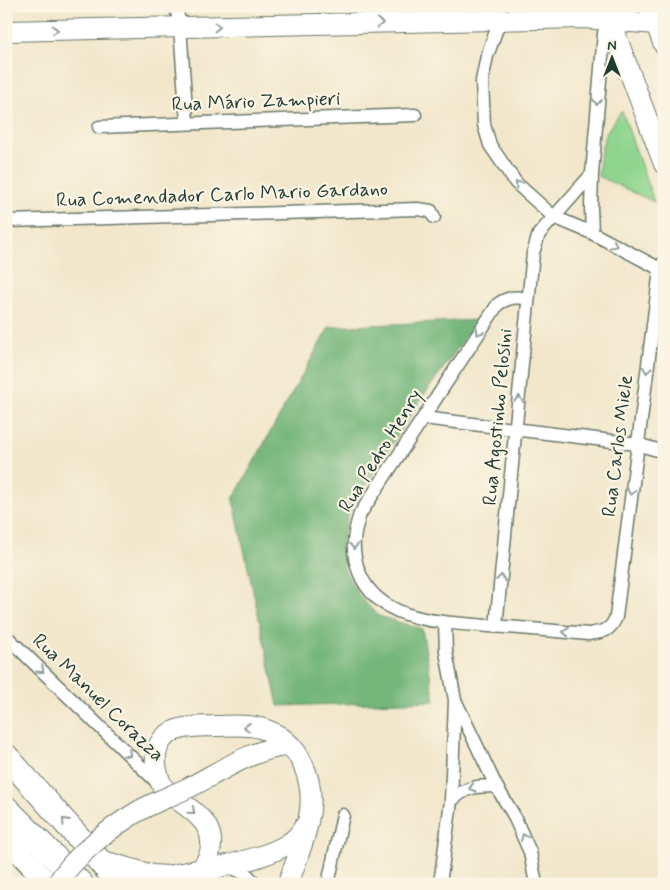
<svg xmlns="http://www.w3.org/2000/svg" width="670" height="890" font-family="Mynerve,sans-serif">
<style>
.green{fill:#90d58f;stroke:#588962}
.forest{fill:#74b67a;stroke:#4a7a57}
.lines{fill:none;stroke-linecap:round;stroke-linejoin:round}
.minor-casing{stroke:#697869;stroke-width:15}
.primary-casing{stroke:#697869;stroke-width:22}
.trunk-casing{stroke:#697869;stroke-width:24}
.motorway-casing{stroke:#697869;stroke-width:26}
.minor{stroke:#fff;stroke-width:12}
.primary{stroke:#fff;stroke-width:20}
.trunk{stroke:#fff;stroke-width:21}
.motorway{stroke:#fff;stroke-width:24}
.primary-bridge-casing{stroke:#697869;stroke-width:22;stroke-linecap:butt}
.primary-bridge{stroke:#fff;stroke-width:20}
.oneway{stroke:#8f9e9a}
.labels{text-anchor:middle;dominant-baseline:central;stroke-width:4.5;stroke-linejoin:round;paint-order:stroke}
.street-label{font-size:20px;fill:#1f3d34;stroke:#fcf5e5}
</style>
<rect width="100%" height="100%" fill="#fcf5e5"/>
<filter id="ink" filterUnits="userSpaceOnUse"><feTurbulence type="fractalNoise" baseFrequency=".02" numOctaves="2"/><feDisplacementMap in="SourceGraphic" scale="10" xChannelSelector="R" yChannelSelector="G"/><feConvolveMatrix kernelMatrix="1 2 1 2 8 2 1 2 1" color-interpolation-filters="sRGB"/></filter>
<filter id="wash" filterUnits="userSpaceOnUse"><feTurbulence type="fractalNoise" baseFrequency=".0096" numOctaves="4" result="noise"/><feDisplacementMap in="SourceGraphic" scale="20" xChannelSelector="R" yChannelSelector="G"/><feGaussianBlur stdDeviation="1.12" result="paint"/><feColorMatrix in="noise" values="0 0 0 0 0 0 0 0 0 0 0 0 0 0 0 0 0 1.4 0 .05"/><feComposite in="paint" operator="in"/></filter>
<g filter="url(#wash)">
<rect width="100%" height="100%" fill="#f2e7cb"/>
<path class="green" d="M622 111 654 202 598 176C602 145 601 135 622 111Z"/>
<path class="forest" d="M478 320 412 412 349 513 341 542 344 569 360 597 379 616 422 629 435 701 278 706 233 499 329 327Z"/>
</g>
<g filter="url(#ink)">
<g class="lines">
<defs>
<path id="minor" d="M176 6 180 27 187 123
M455 6V21
M500 20 487 56 482 81 484 125 490 145 516 183 554 217 592 233 664 271
M99 127 415 115
M592 174 591 207 592 233
M6 221 418 209 431 211 434 217
M528 299C516 296 509 297 498 304L360 514C353 535 351 551 359 572 379 623 443 622 489 626 522 628 555 631 588 634 602 632 610 632 616 617L660 270 664 262
M423 418 637 444 664 452
M496 626 533 253 539 234 592 174 604 33 610 20
M6 636 159 784
M456 702 496 786 513 814 530 852 536 884
M451 801C467 786 476 786 496 786
M226 865 246 874 256 884
M328 884 343 815
M440 884 451 801 455 700 446 652 445 622"/>
<path id="primary" d="M649 6 664 45
M608 8 610 20 664 164
M6 31 584 18 656 24
M192 786C224 769 254 749 290 745
M211 869C235 863 267 857 288 844 295 840 300 834 304 827
M198 872C213 857 217 835 200 818 194 811 185 805 177 799 173 795 166 791 163 787 159 780 157 772 156 765 155 756 156 748 162 740 174 725 197 727 215 726 229 726 246 724 260 728 302 739 317 784 308 822 304 843 295 863 288 884"/>
<path id="trunk" d="M6 839 49 884"/>
<path id="motorway" d="M6 756 120 884
M6 808 81 884
M103 863 152 877 168 878 211 869"/>
</defs>
<use href="#minor" class="minor-casing"/>
<use href="#primary" class="primary-casing"/>
<use href="#trunk" class="trunk-casing"/>
<use href="#motorway" class="motorway-casing"/>
<use href="#minor" class="minor"/>
<use href="#primary" class="primary"/>
<use href="#trunk" class="trunk"/>
<use href="#motorway" class="motorway"/>
<defs>
<path id="primary-bridge" d="M57 884C73 857 110 828 137 812 154 802 174 795 192 786"/>
</defs>
<use href="#primary-bridge" class="primary-bridge-casing"/>
<use href="#primary-bridge" class="primary-bridge"/>
</g>
<defs><path id="oneway-chevron" d="M-2-3.5L2.5 0L-2 3.5" fill="none" stroke-width="1.6" stroke-linecap="round" stroke-linejoin="round" transform="scale(1.25)"/></defs>
<g class="oneway">
<use href="#oneway-chevron" transform="translate(380 23) rotate(-1)"/>
<use href="#oneway-chevron" transform="translate(217 27) rotate(-1)"/>
<use href="#oneway-chevron" transform="translate(55 30) rotate(-1)"/>
<use href="#oneway-chevron" transform="translate(597 102) rotate(96)"/>
<use href="#oneway-chevron" transform="translate(518 184) rotate(-132)"/>
<use href="#oneway-chevron" transform="translate(614 245) rotate(29)"/>
<use href="#oneway-chevron" transform="translate(479 332) rotate(123)"/>
<use href="#oneway-chevron" transform="translate(647 370) rotate(98)"/>
<use href="#oneway-chevron" transform="translate(519 399) rotate(-85)"/>
<use href="#oneway-chevron" transform="translate(631 492) rotate(97)"/>
<use href="#oneway-chevron" transform="translate(354 546) rotate(89)"/>
<use href="#oneway-chevron" transform="translate(501 578) rotate(-84)"/>
<use href="#oneway-chevron" transform="translate(566 632) rotate(-175)"/>
<use href="#oneway-chevron" transform="translate(41 670) rotate(44)"/>
<use href="#oneway-chevron" transform="translate(247 727) rotate(-175)"/>
<use href="#oneway-chevron" transform="translate(128 754) rotate(44)"/>
<use href="#oneway-chevron" transform="translate(472 788) rotate(163)"/>
<use href="#oneway-chevron" transform="translate(192 811) rotate(39)"/>
<use href="#oneway-chevron" transform="translate(65 821) rotate(-132)"/>
<use href="#oneway-chevron" transform="translate(524 837) rotate(-115)"/>
</g>
</g>
<g class="labels">
<g class="street-label">
<text transform="translate(256 102) rotate(-2)">Rua Mário Zampieri</text>
<text transform="translate(222 195) rotate(-2)">Rua Comendador Carlo Mario Gardano</text>
<text transform="translate(498 417) rotate(-85)">Rua Agostinho Pelosini</text>
<text transform="translate(618 446) rotate(-83)">Rua Carlos Miele</text>
<text transform="translate(381 451) rotate(-58)">Rua Pedro Henry</text>
<text transform="translate(98 698) rotate(44)">Rua Manuel Corazza</text>
</g>
</g>
<rect width="670" height="890" fill="none" stroke="#fcf5e5" stroke-width="25"/>
<g transform="translate(612 58)" stroke="#fcf5e5" stroke-width="4" paint-order="stroke">
<path d="M0-4L9 19L0 12L-9 19Z" fill="#1f3d34"/>
<text y="-8" font-size="14" font-weight="bold" text-anchor="middle" fill="#1f3d34">N</text>
</g>
</svg>
